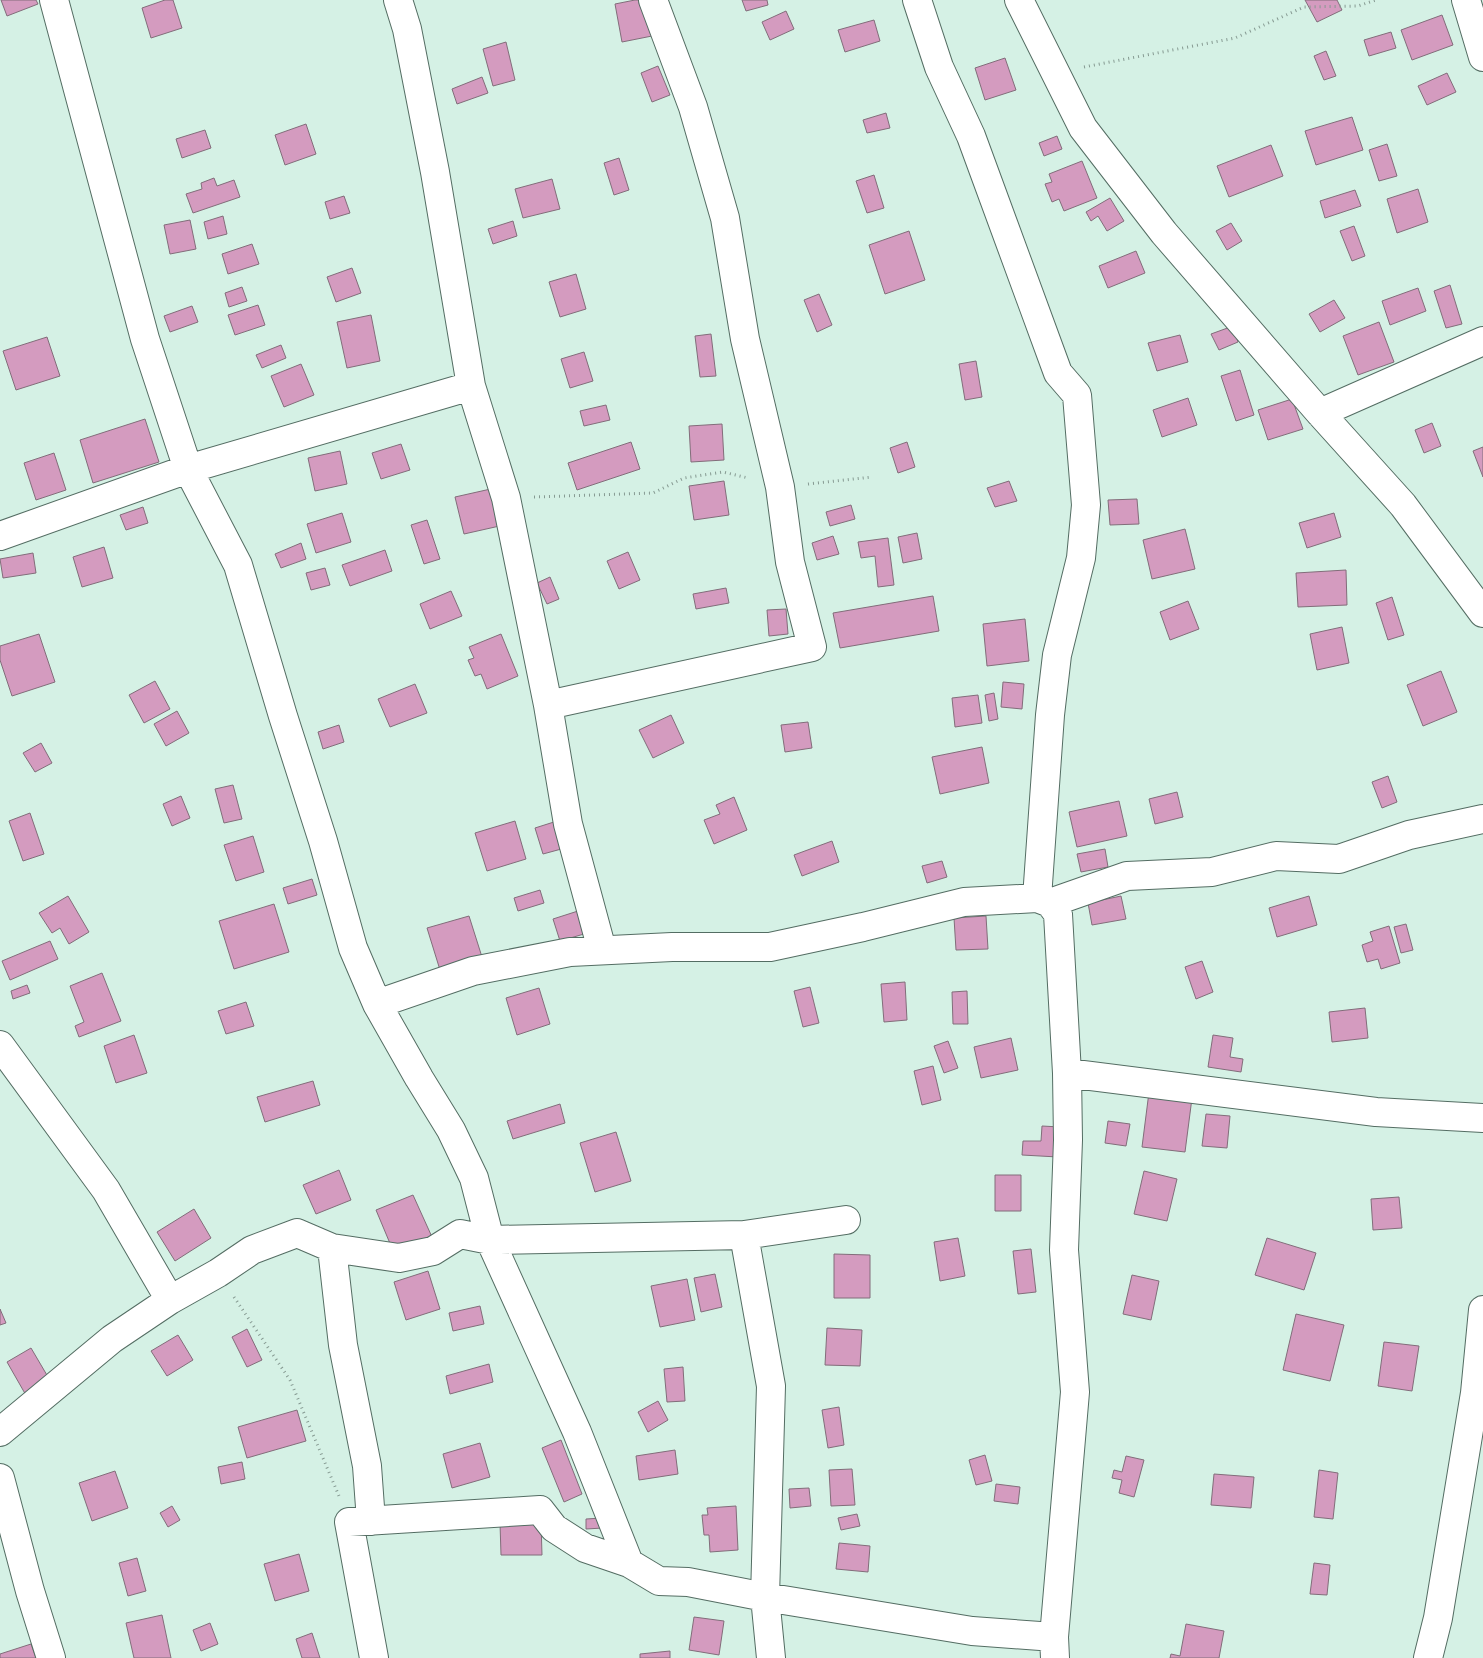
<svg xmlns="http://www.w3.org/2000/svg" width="1483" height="1658" font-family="'Varela Round',sans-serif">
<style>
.building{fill:#d49bbf;stroke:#826d7a}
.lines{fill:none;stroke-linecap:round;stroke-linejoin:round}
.street-casing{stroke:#546d63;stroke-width:30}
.path{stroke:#869a92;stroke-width:3;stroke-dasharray:1 4;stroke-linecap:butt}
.street{stroke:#fff;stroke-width:28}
</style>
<rect width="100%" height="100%" fill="#d5f1e5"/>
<path class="building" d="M1 0H36L38 4 7 16Z
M165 0H173L182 28 151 38 142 8Z
M635 0H646L652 36 622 42 615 4Z
M742 0H767L768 5 746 11Z
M1305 0H1337L1342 10 1317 22Z
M786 11 794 29 770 40 762 22Z
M1442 15 1453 45 1412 60 1401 30Z
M874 20 880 41 845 52 838 30Z
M1391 32 1396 48 1369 56 1364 40Z
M506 42 515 80 493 86 483 49Z
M1326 51 1336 76 1324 80 1314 56Z
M1005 58 1016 90 985 100 975 68Z
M658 66 670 95 652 102 641 73Z
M1447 73 1456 92 1427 105 1418 86Z
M482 77 488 93 457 104 452 89Z
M886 113 890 128 867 133 863 120Z
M1352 117 1363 150 1316 165 1305 131Z
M306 124 316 154 285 165 275 135Z
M205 130 211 148 182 158 176 139Z
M1057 136 1062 149 1044 156 1039 143Z
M1387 144 1397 176 1379 181 1369 150Z
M1271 145 1283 176 1229 197 1217 166Z
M619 158 629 190 614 195 604 163Z
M1082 161 1097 198 1064 211 1059 199 1052 202 1045 184 1052 182 1049 174Z
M874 175 884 208 867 213 856 181Z
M214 178 217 186 234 180 240 197 193 213 186 194 202 189 201 183Z
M552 179 560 209 523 218 515 189Z
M1418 189 1428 222 1397 233 1387 199Z
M1355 190 1361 206 1325 218 1320 201Z
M344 196 350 213 330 219 325 202Z
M1110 198 1124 221 1107 231 1098 216 1091 221 1086 212Z
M223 216 227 234 208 239 204 222Z
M190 220 196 249 170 254 164 225Z
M513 221 517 236 493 244 488 229Z
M1231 223 1242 241 1227 250 1216 231Z
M1354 226 1365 256 1352 261 1340 231Z
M909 231 925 280 885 294 869 245Z
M252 244 259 264 228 274 222 254Z
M1136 251 1145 273 1108 288 1099 266Z
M352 268 361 293 336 302 327 277Z
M576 274 586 309 560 317 549 282Z
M1450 285 1462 324 1446 328 1434 291Z
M242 287 247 301 229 307 225 293Z
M1418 288 1426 311 1390 325 1382 301Z
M819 294 832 325 817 332 804 300Z
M1334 300 1345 318 1320 332 1309 314Z
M258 305 265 325 235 335 228 315Z
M192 306 198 322 170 332 164 316Z
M371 315 380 361 347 368 337 322Z
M1379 322 1394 362 1358 375 1343 336Z
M1233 326 1238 342 1219 350 1211 334Z
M711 334 716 376 700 377 695 336Z
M1180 335 1188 362 1157 371 1148 343Z
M47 337 60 376 16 390 3 351Z
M281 345 286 358 262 368 256 355Z
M584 352 593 381 570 388 561 359Z
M976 361 982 397 965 400 959 364Z
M301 364 314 395 284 407 271 376Z
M1240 370 1254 415 1236 421 1221 376Z
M1188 398 1197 425 1162 437 1153 410Z
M1292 399 1303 429 1268 440 1258 410Z
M606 405 610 420 584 426 580 411Z
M145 419 159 462 93 483 80 440Z
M1432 423 1441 446 1424 453 1415 430Z
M722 424 724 460 691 462 689 426Z
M631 442 640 469 577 490 568 463Z
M907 442 915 467 898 473 890 448Z
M401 444 410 470 381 479 372 453Z
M1483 447V477L1473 451Z
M340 451 347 484 315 491 308 458Z
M54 453 66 490 36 500 24 463Z
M724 481 729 515 694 520 689 486Z
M1009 481 1017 501 995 507 987 488Z
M495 488 504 525 464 534 455 497Z
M1137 499 1139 524 1110 525 1108 500Z
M851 505 855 519 830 526 826 512Z
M143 507 148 523 126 530 120 515Z
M342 513 351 542 316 553 307 524Z
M1334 513 1341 537 1307 548 1299 523Z
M427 520 440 559 424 564 411 525Z
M1185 529 1195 569 1152 579 1143 540Z
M917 533 922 559 903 563 898 537Z
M833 536 839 554 817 560 812 543Z
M888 538 894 585 878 587 875 556 861 558 858 542Z
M301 543 306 559 281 568 275 554Z
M104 547 113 578 82 587 73 557Z
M385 550 392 571 350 586 342 565Z
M628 552 640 580 619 589 607 561Z
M33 553 36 573 3 578 0 559Z
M325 568 330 585 311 590 306 573Z
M1346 570 1347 605 1298 607 1296 573Z
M550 577 559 599 547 604 537 583Z
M726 588 729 603 696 609 693 594Z
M451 591 462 616 430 629 420 604Z
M933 596 939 631 840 648 833 613Z
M1392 597 1404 635 1388 640 1376 603Z
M1188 601 1199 629 1170 640 1160 612Z
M786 609 788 634 769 636 767 610Z
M1025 619 1029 661 987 666 983 624Z
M1342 627 1349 663 1317 670 1310 634Z
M39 634 55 682 12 696 0 660V646Z
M501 634 518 676 487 689 481 674 475 676 468 660 474 658 469 647Z
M1441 671 1457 712 1423 726 1407 685Z
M155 681 170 709 144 723 129 695Z
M1003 682 1024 684 1022 709 1001 707Z
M415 684 427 713 390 727 378 699Z
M994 693 998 719 989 721 985 695Z
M978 695 982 723 955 727 952 698Z
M177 711 189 733 166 746 154 724Z
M671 715 684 743 653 758 639 730Z
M808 722 812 748 785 752 781 725Z
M339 725 344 742 323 749 318 732Z
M41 743 52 763 35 772 23 753Z
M982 747 989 783 940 794 932 757Z
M1388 776 1397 802 1382 808 1372 782Z
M233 785 242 819 224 823 215 789Z
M1177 792 1183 817 1155 824 1149 799Z
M181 796 190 818 172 826 163 804Z
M734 797 747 830 714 844 704 820 720 814 716 805Z
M1119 801 1127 836 1077 847 1069 812Z
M30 813 44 854 23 861 9 821Z
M515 821 526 859 487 871 475 833Z
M557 821 565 848 543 854 535 828Z
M253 836 264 872 236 881 224 845Z
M832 841 839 862 802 876 794 855Z
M1105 849 1108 867 1081 872 1077 854Z
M942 861 947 877 927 883 922 866Z
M312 879 317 895 288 904 283 888Z
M540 890 544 903 518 911 514 898Z
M68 896 89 932 69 944 60 928 52 933 39 913Z
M1121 896 1126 919 1092 925 1088 903Z
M1309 896 1317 925 1277 937 1269 908Z
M274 904 289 952 234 969 219 921Z
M578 911 584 934 560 941 553 919Z
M469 916 482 957 440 970 427 928Z
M986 916 988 949 956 950 954 918Z
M1406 924 1413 950 1401 953 1394 927Z
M1389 926 1400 963 1381 969 1378 959 1367 962 1362 945 1373 941 1370 932Z
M50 941 58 959 10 980 2 961Z
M1202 961 1213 992 1196 999 1185 967Z
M102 973 121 1021 79 1037 75 1026 84 1022 70 986Z
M905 982 907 1020 884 1022 881 984Z
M27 985 30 993 13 999 11 991Z
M810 987 819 1023 803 1027 794 991Z
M539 988 550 1024 517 1035 506 998Z
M967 991 968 1024H953L952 992Z
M246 1002 254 1026 226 1034 218 1011Z
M1365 1008 1368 1038 1332 1042 1329 1012Z
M134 1035 147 1073 116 1083 104 1046Z
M1213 1035 1233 1038 1230 1057 1243 1059 1241 1072 1208 1067Z
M1011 1038 1018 1070 981 1078 974 1047Z
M948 1041 958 1068 944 1073 934 1046Z
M933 1066 941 1100 922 1105 914 1071Z
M313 1081 320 1105 265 1122 257 1097Z
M1149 1092 1192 1098 1185 1152 1142 1147Z
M560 1104 565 1123 513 1139 507 1121Z
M1206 1114 1230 1116 1227 1148 1202 1146Z
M1108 1121 1130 1124 1126 1146 1105 1143Z
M1042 1126 1060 1127 1058 1157 1022 1155 1023 1141H1041Z
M616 1132 631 1181 595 1192 580 1143Z
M339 1170 351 1200 316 1214 303 1185Z
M1144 1171 1177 1179 1167 1221 1134 1214Z
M995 1175H1021V1211H995Z
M413 1195 432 1237 394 1253 376 1210Z
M1399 1197 1402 1228 1373 1230 1371 1199Z
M194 1209 211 1238 175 1261 157 1232Z
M958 1238 965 1276 940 1281 934 1242Z
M1267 1238 1316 1253 1304 1290 1255 1275Z
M1031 1249 1036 1292 1018 1294 1013 1251Z
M834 1254 870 1255V1298H834Z
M428 1271 440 1309 406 1320 394 1282Z
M715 1274 722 1307 701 1312 694 1278Z
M1132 1275 1159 1281 1151 1320 1123 1314Z
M687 1279 695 1320 660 1327 651 1286Z
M480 1306 484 1324 453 1331 449 1313Z
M0 1309 6 1323 0 1325Z
M1296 1314 1344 1325 1330 1381 1283 1370Z
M827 1328 862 1330 860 1366 825 1365Z
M247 1329 262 1360 247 1367 232 1337Z
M178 1335 193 1360 167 1376 151 1351Z
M1384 1342 1419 1346 1412 1391 1378 1386Z
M31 1348 51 1382 27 1397 7 1362Z
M489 1364 493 1382 450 1394 446 1376Z
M683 1367 685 1401 667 1402 664 1369Z
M658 1401 668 1420 648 1432 638 1412Z
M839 1407 844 1445 828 1448 822 1410Z
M297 1410 306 1441 247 1458 238 1427Z
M561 1440 582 1494 564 1502 542 1448Z
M480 1443 490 1477 452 1488 443 1454Z
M675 1450 678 1474 639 1480 636 1456Z
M985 1455 992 1481 976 1485 969 1460Z
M1126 1456 1144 1460 1134 1497 1119 1493 1122 1480 1112 1478 1114 1470 1122 1472Z
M242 1462 245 1479 221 1484 218 1467Z
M852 1469 855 1505 831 1506 829 1470Z
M1319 1470 1338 1473 1333 1519 1314 1517Z
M115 1471 128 1508 92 1521 79 1483Z
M1214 1474 1254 1477 1251 1508 1211 1505Z
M996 1484 1020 1487 1018 1504 994 1501Z
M809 1488 811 1506 790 1508 789 1489Z
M172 1506 180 1520 168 1527 160 1513Z
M736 1506 738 1550 710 1552 709 1535H704L702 1515H708L707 1508Z
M857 1514 860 1526 841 1530 838 1518Z
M602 1518 603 1528 586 1529V1519Z
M541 1522 542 1555H501L500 1523Z
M839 1543 870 1546 868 1572 836 1569Z
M299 1554 309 1591 275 1601 264 1564Z
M137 1558 146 1591 128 1596 119 1563Z
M1314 1563 1330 1565 1327 1595 1310 1594Z
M162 1615 171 1658H134L126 1623Z
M694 1617 724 1621 719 1655 689 1650Z
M210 1623 218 1644 201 1651 193 1630Z
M1186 1624 1224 1631 1219 1658H1170L1171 1654 1180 1656Z
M312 1633 320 1658H302L296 1639Z
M31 1644 36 1658H0V1654Z
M670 1651V1658H640V1654Z"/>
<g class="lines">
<defs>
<path id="street" d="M54 0 145 339 188 469 238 565 283 716 323 841 353 948 377 1004 419 1078 451 1130 474 1178 490 1240 577 1432 629 1563
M917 0 939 67 971 136 1058 373 1077 395 1086 505 1081 558 1057 655 1050 715 1037 898
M1019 0 1083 128 1164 233 1320 413 1403 505 1483 613
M1466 0 1483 57
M471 386 506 498 548 705 568 824 602 950
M1320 413 1483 341
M0 536 188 469 471 386 435 172 407 29 398 0
M548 705 812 647 790 562 780 487 745 339 725 218 693 107 653 0
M1050 903 1127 876 1212 872 1276 856 1339 859 1409 835 1483 819
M377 1004 473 971 570 952 672 947H770L863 927 964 902 1037 898 1050 903 1058 914 1067 1073 1068 1140 1064 1250 1075 1392 1054 1637 1055 1658
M0 1045 106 1190 170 1300
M1067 1073 1376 1112 1483 1118
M744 1235 771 1386 765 1597 972 1631 1054 1637
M332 1248 343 1345 367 1466 371 1521
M0 1432 112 1339 170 1300 218 1273 252 1250 297 1233 332 1248 399 1258 433 1251 460 1234 490 1240 744 1235 846 1220
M0 1478 30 1591 51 1658
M374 1658 349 1522 540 1510 554 1528 585 1548 629 1563 659 1581 688 1582 765 1597 771 1658
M1428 1658 1438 1618 1475 1393 1483 1310"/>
</defs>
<use href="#street" class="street-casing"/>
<path class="path" d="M1084 67 1235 38 1304 7 1358 6 1376 0
M808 484 872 477
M534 497 653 493 684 478 723 472 748 478
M234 1297 290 1380 339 1496"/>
<use href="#street" class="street"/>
</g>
</svg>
